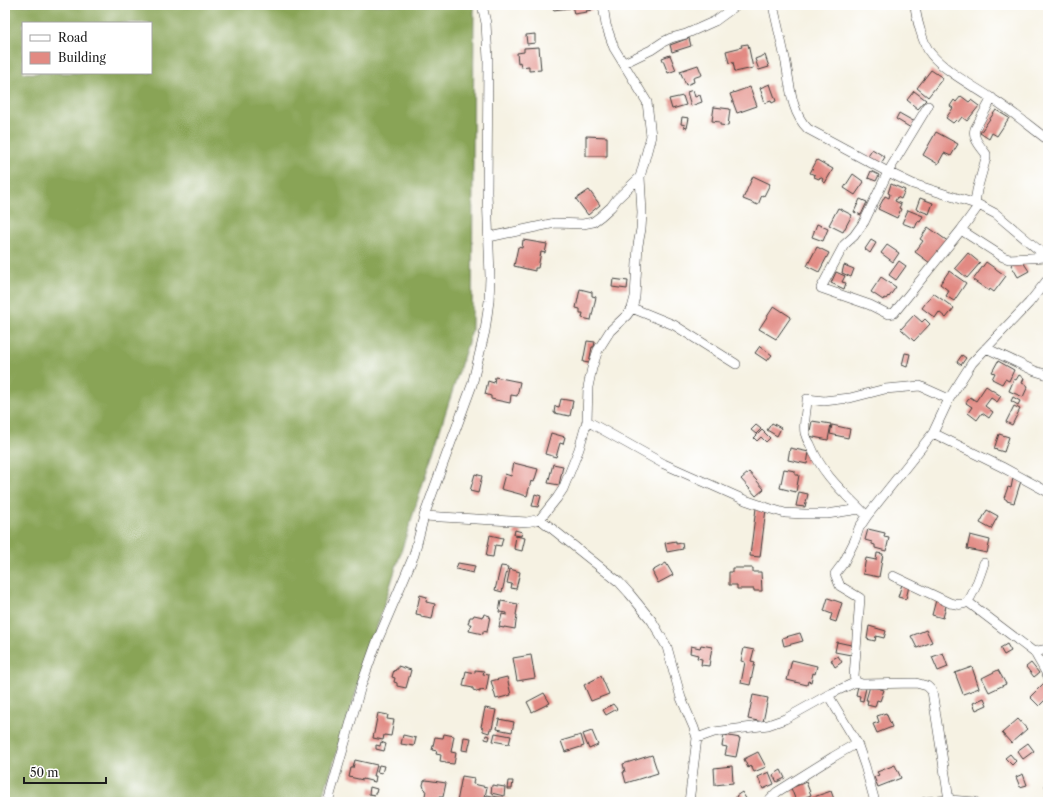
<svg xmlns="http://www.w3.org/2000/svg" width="1053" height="807" font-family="'Libre Caslon Text',serif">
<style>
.forest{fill:#89a456;stroke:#526039;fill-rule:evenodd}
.building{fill:#e28a83}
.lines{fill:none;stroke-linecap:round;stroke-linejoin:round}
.street-casing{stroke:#3d3c3a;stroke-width:10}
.street{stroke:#fff;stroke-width:9}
</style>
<rect width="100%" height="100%" fill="#fff"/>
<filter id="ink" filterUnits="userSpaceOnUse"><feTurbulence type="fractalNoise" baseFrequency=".025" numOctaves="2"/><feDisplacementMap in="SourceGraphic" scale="8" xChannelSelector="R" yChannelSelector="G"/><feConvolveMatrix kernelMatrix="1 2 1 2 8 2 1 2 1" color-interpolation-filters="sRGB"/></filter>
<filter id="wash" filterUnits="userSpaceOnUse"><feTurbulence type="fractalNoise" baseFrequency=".012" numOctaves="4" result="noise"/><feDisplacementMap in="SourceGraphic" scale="16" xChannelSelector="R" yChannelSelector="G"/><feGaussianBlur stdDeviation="0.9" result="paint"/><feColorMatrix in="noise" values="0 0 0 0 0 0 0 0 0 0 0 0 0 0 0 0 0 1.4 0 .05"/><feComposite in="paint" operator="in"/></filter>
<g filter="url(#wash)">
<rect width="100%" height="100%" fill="#f6f2e3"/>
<path class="forest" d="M5 5H472L474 9 472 330 321 802H5ZM23 23H151V73H23Z"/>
<g id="blocks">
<path class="building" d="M553 5H570V8L553 10Z
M572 5H591L592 10 586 11 587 12 574 14Z
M535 34V43L527 44 526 35Z
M689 38 691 46 672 52 670 45Z
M748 44 753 68 735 72 733 62 729 63 726 51 742 47 741 45Z
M539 47 541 70 529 71V66L521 67 520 62 518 63 517 53 524 52V48Z
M670 55 676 70 668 73 662 58Z
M765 55 769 67 759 70 755 59Z
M698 65 702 75 693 78 694 82 686 85 680 71Z
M931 70 943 78 928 97 917 88Z
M770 84 776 101 772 103 771 101 765 103 760 88Z
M750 87 757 106 737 113 730 94Z
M693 90 695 97 700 95 702 102 691 106 687 92Z
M914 91 926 100 918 109 907 100Z
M683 96 686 105 672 109 669 99Z
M961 96 969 102 971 100 979 106 967 121 962 117 958 122 956 120 953 123 946 118 953 108 950 106 954 100 956 102Z
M714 107 730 109 728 126 720 125V122L712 121Z
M996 110 1009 118 997 136 992 133 989 139 980 133Z
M899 113 915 122 911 128 896 119Z
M682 117 689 118 687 128 684 127 685 125 681 124Z
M936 132 958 144 951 156 944 153 938 164 923 155Z
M586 136 607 137V156H586Z
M872 149 885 157 880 165 867 157Z
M817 160 833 169 825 183 822 181 823 179 820 177 819 179 814 177 815 175 810 173Z
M871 171 879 175 876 181 868 178Z
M853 174 864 182 855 195 844 188Z
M753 176 770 184 764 196 762 195 758 205 743 199Z
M891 184 905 190 901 199 897 197 895 201 901 204 899 208 901 209 897 218 878 209 885 196 889 198 890 194 888 193Z
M589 190 600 205 588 215 576 199Z
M920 198 933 203 929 214 916 209Z
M860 199 867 202 861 215 854 212Z
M838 208 852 215 843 232 829 225Z
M908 210 923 216 920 222 918 221 915 228 902 223Z
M817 224 828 229 823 241 812 237Z
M928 227 949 242 930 263 915 252 923 241 920 239Z
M523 240 547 244 545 253 541 252 538 268H535V271L514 266 518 247 522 248Z
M871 240 876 243 870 253 865 249Z
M887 245 899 253 893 262 881 253Z
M817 247 829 253 819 272 807 266Z
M968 253 980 263 967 278 955 268Z
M1021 259 1029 271 1018 277 1011 265Z
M899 261 906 266 896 280 889 275Z
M986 262 1006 276 994 292 990 289 989 291 973 280Z
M844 265 854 269 851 277 842 273Z
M949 271 966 283 954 301 946 296 949 291 940 284Z
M836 272 845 276 842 282 846 283 844 289 831 283Z
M881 277 896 287 889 297 888 296 886 299 884 298 883 300 871 292Z
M613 279 628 281 627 289 612 287Z
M580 289 592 292V296L596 297 591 320 582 318 583 313H580V309L576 308Z
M933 293 954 308 946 318 939 312 935 318 922 308Z
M774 306 791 317 776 339 759 329Z
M914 315 922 322 925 319 930 324 914 341 901 329Z
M587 341 595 342 594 347H592L589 363 583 362Z
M760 346 772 355 767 361 755 353Z
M905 353 910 354 907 367 902 365Z
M962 355 966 358 961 365 957 362Z
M998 361 1014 370 1009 381 1005 379 1002 384 992 379 995 373 992 372Z
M1019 375 1024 378 1022 383 1028 386 1023 397 1009 391 1014 379 1016 380Z
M495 377 520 382 517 396 511 395 510 403 491 399V396L485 394 488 381 494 383Z
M986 386 1001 396 997 402 991 398 985 406 993 412 989 418 982 413 977 420 968 413 972 407 966 403 970 397 976 401Z
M1013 397 1020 401 1018 405 1011 401Z
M561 399 573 401 570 416 554 413 555 406 559 407Z
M1014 406 1020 409 1012 425 1006 422Z
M812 421 831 424 828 440 809 436Z
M772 423 781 428 777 436 767 430Z
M756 425 761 429 756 434 751 430Z
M832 425 850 429 848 438 830 434Z
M762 430 770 438 766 442 761 437 757 441 754 438Z
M551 433 565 437 563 444 560 443 556 457 545 454Z
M999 434 1009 437 1004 452 994 449Z
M790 448 809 452 807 464 788 460Z
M514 463 538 469 534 482 531 481 527 496 501 489 505 474 511 476Z
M553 464 563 466 559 485 548 483Z
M784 469 795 471V475H799L796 492 780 488Z
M749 472 764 489 756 496 741 479Z
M475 474 482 476 478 493 470 491Z
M1013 478 1021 481 1014 503 1007 501V500L1004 498 1008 487 1011 488Z
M799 492 808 494 805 507 796 506Z
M535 494 541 496 538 507 532 506Z
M756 508 766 509 760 557 750 556Z
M987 510 998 516 991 529 980 523Z
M868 529 885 533 884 537 889 538 886 551 875 548V545L872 544V542L865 540Z
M515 530 522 532 521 536 514 535Z
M490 535 503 538 501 546 495 545 493 557 486 556Z
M970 535 990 540 987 553 967 549Z
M516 536 525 538 522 551 514 549Z
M676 541V544L682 543 683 549 667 552 665 543Z
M877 553 883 554 879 577 863 574 866 558 876 560Z
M458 563 475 566 473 573 456 569Z
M666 563 673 575 658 583 652 571Z
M501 566 508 567 502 592 495 590Z
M732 568H753V572H761L762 591H754V589H737V585H729V572H732Z
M510 569 520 572 516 589 511 588 512 584 507 583Z
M902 584 909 586 906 599 898 597Z
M420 595 427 597 426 602 435 604 432 619 421 617V615L416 614Z
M828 598 842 603 836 622 830 620 832 614 824 611Z
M936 600 947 602 943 618 932 615Z
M501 601 518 604 516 615H517L515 629 504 627V628L499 627 502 614 507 615V613L499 612Z
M484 614 490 616 487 632 483 631V634L469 631 471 624H468L470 617H473L474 615 483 617Z
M869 626 886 631 884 638 876 636 875 641 867 639Z
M926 630 932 642 917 648 911 636Z
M800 633 803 641 784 646 782 638Z
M837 642 856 646 851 655 835 652Z
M1007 644 1011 651 1004 655 1000 648Z
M701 645 712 647 709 666 701 665 702 659 697 658 698 655 690 653 691 646 700 648Z
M744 648 754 650 751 661 755 662 750 685 741 683 745 662 741 661Z
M943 653 948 667 938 671 932 657Z
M531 655 535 678 517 681 513 658Z
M838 656 842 662 835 667 831 660Z
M792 660 817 666 815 674 813 673 811 682 808 681 807 685 787 680Z
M1031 663 1039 673 1034 677 1026 667Z
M398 666 411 670 406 688 397 686V683L394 682 395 678 392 677 394 670 395 671 396 669H398Z
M972 667 979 688 963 694 955 673Z
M475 670 484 671 483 674 489 675 486 691 480 690V692L473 690V688L463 686 466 671 475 673Z
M998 670 1006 684 989 692 982 678Z
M601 676 609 694 591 701 584 685Z
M507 677 511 695 496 699 491 681Z
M1045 682 1048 686V688L1046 690 1048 691V697L1039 706 1030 697Z
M858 686 866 688 863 701 859 700 860 696 856 695Z
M870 686 884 690 880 701 877 700 875 707 867 705 868 700H866Z
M544 693 550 703 532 712 527 702Z
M753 695 768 698 763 722 748 719Z
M984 698 987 705 976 710 973 703Z
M613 704 617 709 606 715 603 710Z
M485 708 496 710 492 729H490L489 733 483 731V728L481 727Z
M378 713 388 715 387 719 394 720 391 736 384 735 383 740 373 738Z
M886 713 892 727 877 733 873 724 879 722 877 716Z
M499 719 514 722 512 732 497 729Z
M1018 719 1027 729 1011 743 1002 733Z
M592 731 598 745 589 749 583 734Z
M495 733 511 736 509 744 493 741Z
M444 734 454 736 451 752 456 753 454 764 445 763 446 762 440 761 441 755 436 754 437 751 432 750 435 737 443 738Z
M403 735 416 738 414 746 401 744Z
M486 735 490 736 489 740 485 739Z
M581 735 584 746 565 752 561 741Z
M724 735 740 738 736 757 725 755 727 747 722 746Z
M464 737 471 738 468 751 462 750Z
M381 742 386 744 384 751 376 749V745L380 746Z
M1028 743 1034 751 1023 759 1017 751Z
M758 752 766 767 754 772 751 766 748 768 744 759Z
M1010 754 1016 761 1012 765 1005 758Z
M652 755 658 773 626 783 623 772H625L623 764Z
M355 760 377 765 374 776H376L375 782 363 779V780L349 777 351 768H353Z
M379 765 384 766 382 773 377 772Z
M895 765 901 778 878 787 874 777 879 775 877 772Z
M732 766 733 783 715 785 714 768Z
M781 770 785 778 777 782 773 775Z
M769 772 774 784 763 789 758 777Z
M1023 774 1027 785 1020 787 1016 777Z
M462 776 474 778 473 784 487 787 484 802H457Z
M426 780 446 783 443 797H439L438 802H424L426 790 424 788 423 785 424 781Z
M508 781H513L512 789H507Z
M806 782 811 795 796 801 791 788Z
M492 785 505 787 504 796 491 793Z
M1045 785H1048V798H1047Z
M370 787 377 789 376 793H375V795L369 794Z
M831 791 835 802H806L805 800Z
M742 792 748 802H733L738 800 736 796Z
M487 795 509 799 508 802H486Z"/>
</g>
</g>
<g filter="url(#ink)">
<use href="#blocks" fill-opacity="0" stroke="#3d3c3a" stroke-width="1"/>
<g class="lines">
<defs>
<path id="street" d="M773 5C777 24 782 44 786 63 790 85 791 113 808 129L888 172 913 184 979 205 996 214 1048 258
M915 5C916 17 923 45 931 54 946 72 972 85 991 98 1011 110 1029 126 1048 140
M624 63 651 50 663 42 671 38 686 34 715 21 737 5
M928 106 888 172 864 222 854 236 844 245 821 288 870 305 888 314 894 313 961 230 979 205
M975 203 977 190 986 158V154C981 147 972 138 975 129L992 98
M961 230 1003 257 1009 259 1047 257
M489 237 555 223 583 224 593 222 601 216 611 207 617 199 640 177
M632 308 674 325 736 364
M986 348 1035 371 1048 375
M587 421 664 464 745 500 771 509 785 513 804 514H827L860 509
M933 433 1002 467 1048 492
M863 512C841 490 822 474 810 444 808 441 806 437 805 433 803 424 807 408 807 399L824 401 850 398 885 389 920 386 949 399
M424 516 527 522 540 519 557 498 563 489 579 449 587 421 588 387 592 368 598 350 610 331 627 315 632 308 635 297 638 245 641 229 642 213 640 177 651 136 647 102 614 48 606 25 603 5
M540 519 619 582 629 593 652 621 667 647 681 698 694 728 697 738 689 802
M893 576 950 603C955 604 961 606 966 603 973 598 981 572 984 563
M968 602 1035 653 1048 676
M1035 653 1038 651 1048 649
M828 695 857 743 865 766 875 802
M697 738 714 732 768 725 785 719 828 695 856 682
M949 800 932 691 927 686 916 683 862 684 856 682 854 676 860 598 840 586 835 574 844 562 855 540 859 528 867 516 933 433 949 399 972 363 1029 303 1048 279
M328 802 361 686 376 644 414 555 424 516 472 385 485 331 489 301 490 277 487 192 488 59 486 23 482 5
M767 802 777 792 833 757 857 743
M925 802 949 800 975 802"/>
</defs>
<use href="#street" class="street-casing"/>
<use href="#street" class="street"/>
</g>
</g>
<rect width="1053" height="807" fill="none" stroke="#fff" stroke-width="20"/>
<rect x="22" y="22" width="130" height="52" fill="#ffffff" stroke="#a4a4a4"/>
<rect x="30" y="35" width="20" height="6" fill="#ffffff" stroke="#a4a4a4"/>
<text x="58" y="42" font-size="12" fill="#1c1c1c">Road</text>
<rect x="30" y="52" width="20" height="12" fill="#e28a83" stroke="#a4a4a4"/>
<text x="58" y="62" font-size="12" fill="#1c1c1c">Building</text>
<path d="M24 777v6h82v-6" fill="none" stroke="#1c1c1c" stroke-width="2"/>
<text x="30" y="777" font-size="12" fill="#1c1c1c" stroke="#ffffff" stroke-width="3" paint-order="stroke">50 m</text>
</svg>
